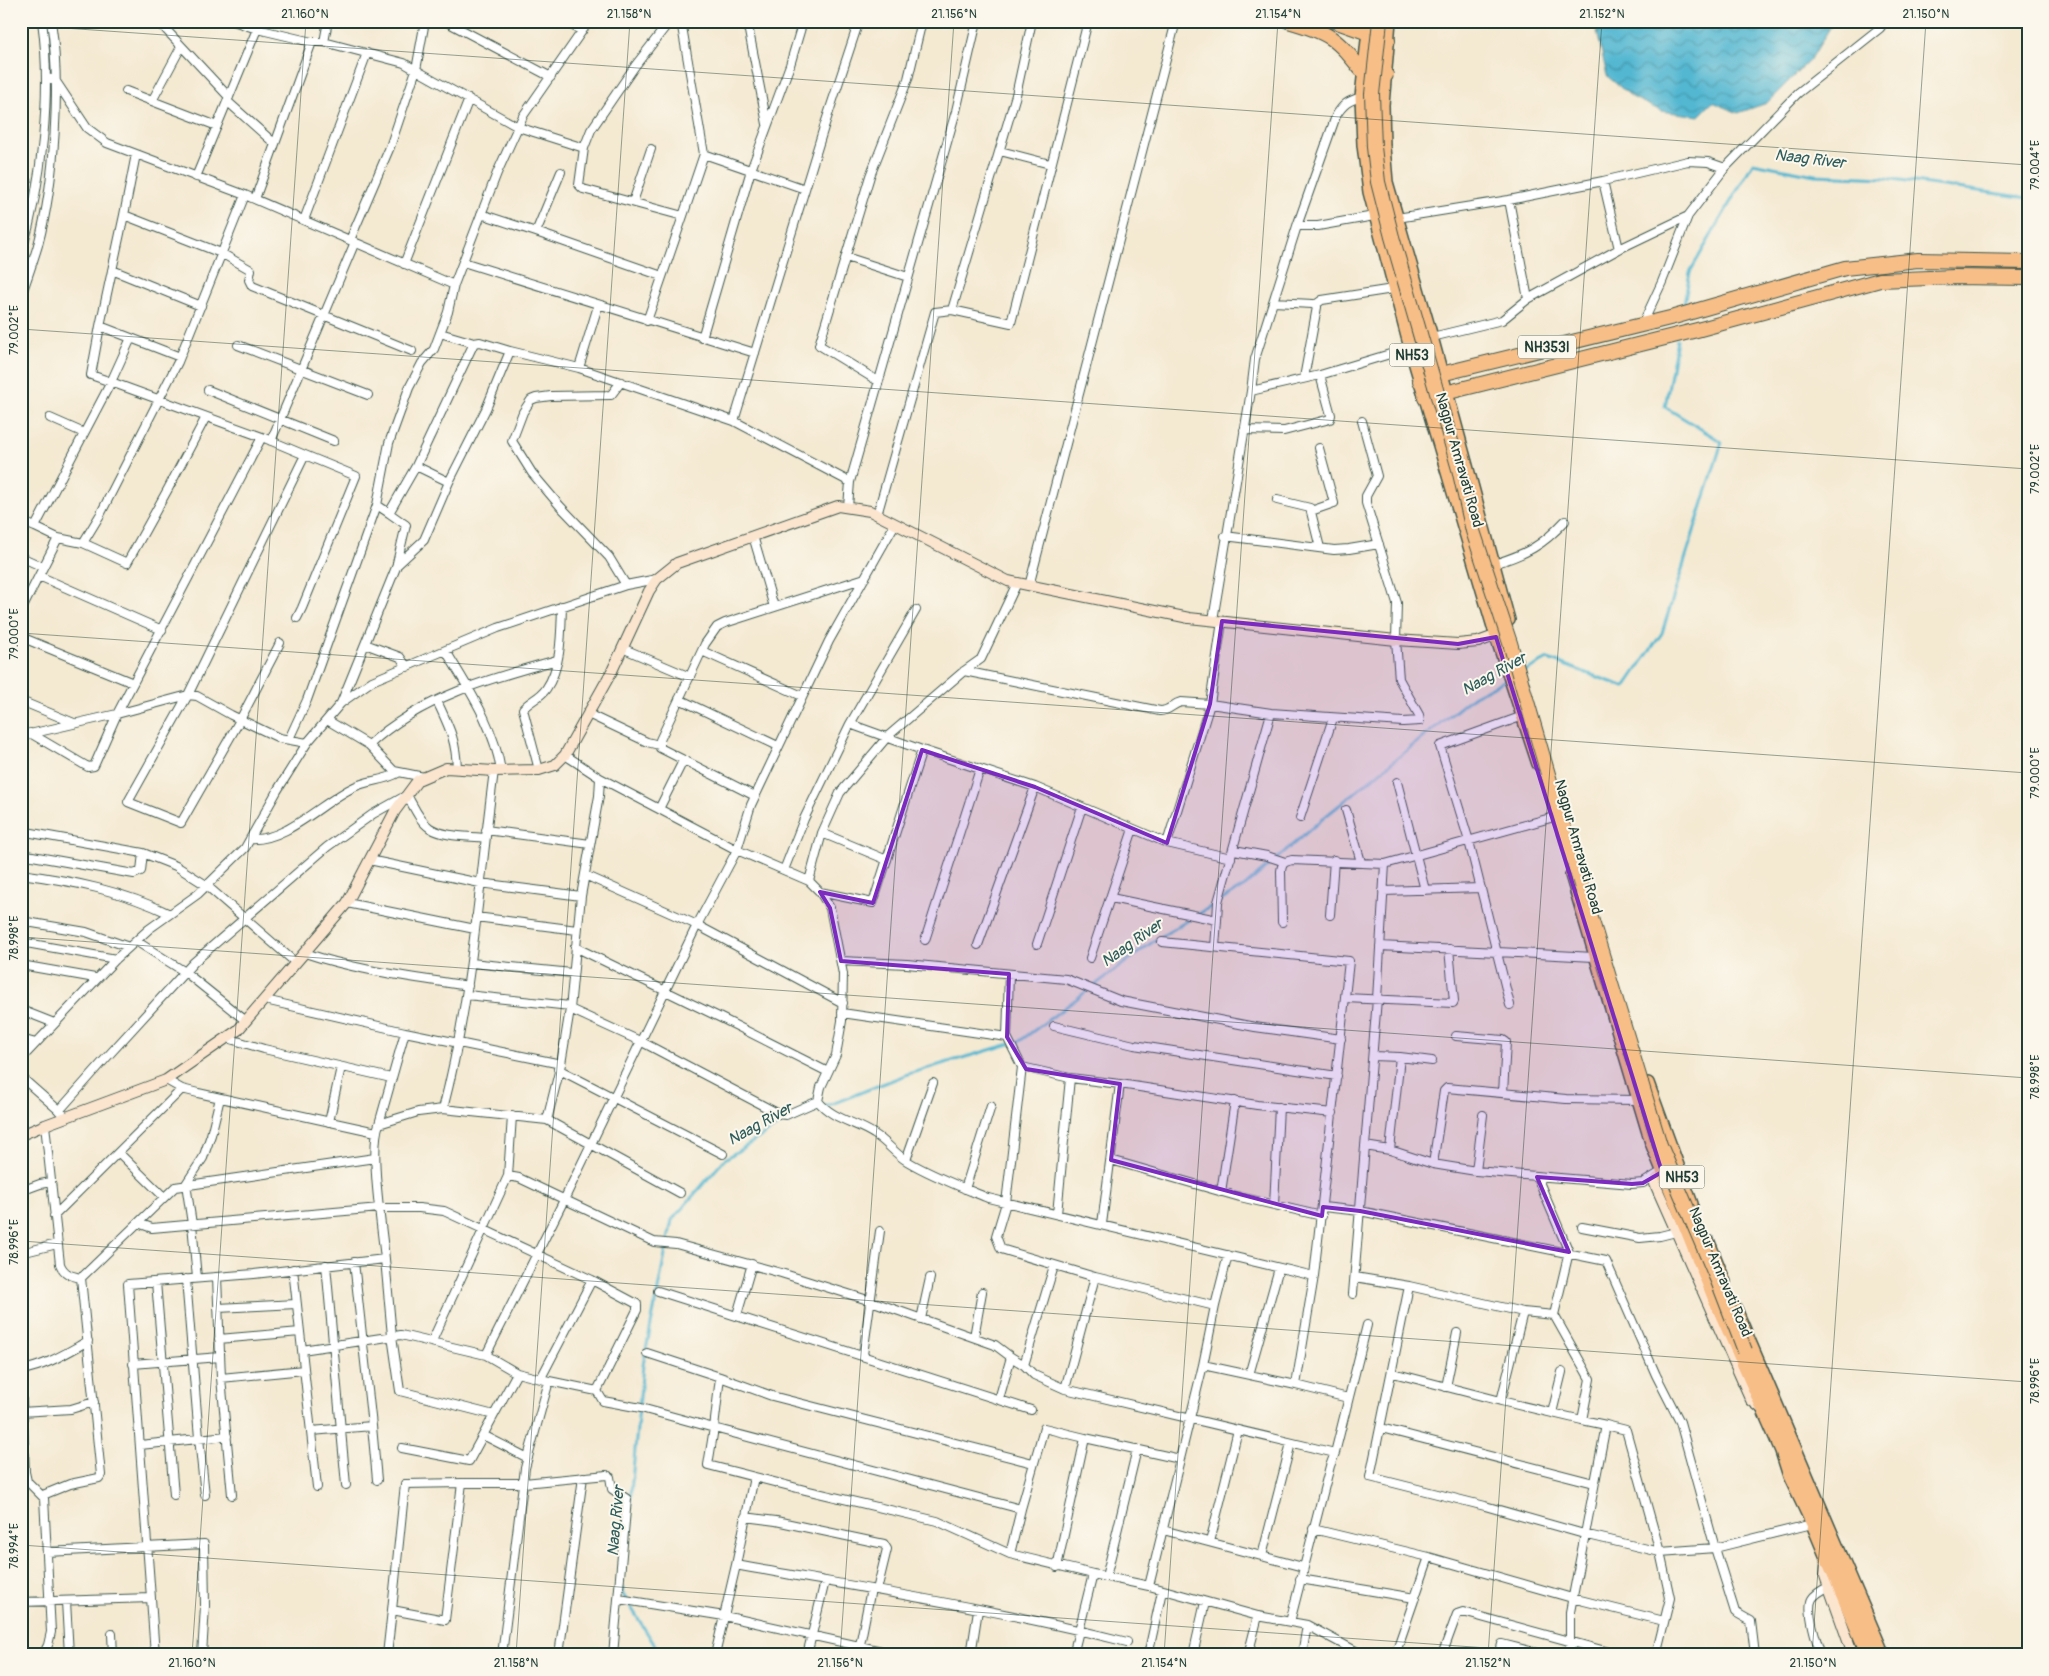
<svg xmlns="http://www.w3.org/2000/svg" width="2049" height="1676" font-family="Pangolin,sans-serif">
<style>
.water{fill:url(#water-waves);stroke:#387a82}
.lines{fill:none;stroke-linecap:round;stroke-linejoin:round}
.stream{stroke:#52b7d1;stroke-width:3}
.street-casing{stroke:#3f574c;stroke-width:10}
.secondary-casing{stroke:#3f574c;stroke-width:12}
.primary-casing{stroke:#3f574c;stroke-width:14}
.highway-casing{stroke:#3f574c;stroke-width:16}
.street{stroke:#fff;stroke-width:8}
.secondary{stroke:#fce5cf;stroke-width:10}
.primary{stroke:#f7be87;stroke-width:11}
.highway{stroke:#f7be87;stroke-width:14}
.highway-bridge-casing{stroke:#3f574c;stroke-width:16;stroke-linecap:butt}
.highway-bridge{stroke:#f7be87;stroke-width:14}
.marked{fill:#7b2cbf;fill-opacity:0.2;stroke:#7b2cbf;stroke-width:4;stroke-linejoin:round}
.ticks{fill:none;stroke:#1f3d34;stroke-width:1;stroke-opacity:0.45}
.labels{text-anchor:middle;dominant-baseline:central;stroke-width:4;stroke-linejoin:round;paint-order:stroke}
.shield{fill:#fbf7ec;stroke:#61756b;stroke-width:1}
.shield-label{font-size:14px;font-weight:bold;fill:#1f3d34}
.street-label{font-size:15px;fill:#1f3d34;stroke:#fbf7ec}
.water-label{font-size:16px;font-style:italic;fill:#2c5c5b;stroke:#fbf7ec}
.neatline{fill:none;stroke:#1f3d34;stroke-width:2}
.ticks-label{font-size:12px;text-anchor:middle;fill:#1f3d34}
</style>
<defs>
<pattern id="water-waves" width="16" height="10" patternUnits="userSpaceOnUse" patternTransform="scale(1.25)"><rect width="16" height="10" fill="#52b7d1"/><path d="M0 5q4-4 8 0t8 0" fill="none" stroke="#4396aa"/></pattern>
</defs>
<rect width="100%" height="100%" fill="#fbf7ec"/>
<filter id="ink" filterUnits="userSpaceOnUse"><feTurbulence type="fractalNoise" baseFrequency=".02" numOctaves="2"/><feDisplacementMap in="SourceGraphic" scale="10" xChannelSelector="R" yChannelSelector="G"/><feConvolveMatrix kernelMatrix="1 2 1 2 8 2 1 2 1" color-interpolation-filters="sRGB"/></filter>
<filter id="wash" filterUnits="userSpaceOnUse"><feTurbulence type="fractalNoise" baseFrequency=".0096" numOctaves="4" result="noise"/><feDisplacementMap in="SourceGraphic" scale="20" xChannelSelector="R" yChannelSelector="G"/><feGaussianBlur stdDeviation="1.12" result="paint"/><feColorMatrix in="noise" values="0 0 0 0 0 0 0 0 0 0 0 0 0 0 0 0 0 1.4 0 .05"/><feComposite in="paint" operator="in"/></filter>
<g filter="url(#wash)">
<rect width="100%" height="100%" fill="#f4e9d1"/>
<path class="water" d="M1599 21H1834L1811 59 1767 103 1738 113 1713 102 1699 116 1661 111 1632 97 1607 76 1597 31Z"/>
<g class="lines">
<path class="stream" d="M1683 310 1690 272 1753 163 1815 175 1886 178 2028 198
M1523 672 1548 659 1625 687 1662 633 1722 442 1665 407 1677 340
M630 1503 643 1365 672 1220 725 1159 783 1123 908 1074 1020 1041 1154 941 1245 886 1321 820 1474 696 1508 679
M623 1589 622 1593 661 1655"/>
</g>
</g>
<g filter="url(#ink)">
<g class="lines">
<defs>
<path id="street" d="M158 21 229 97
M233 21 257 29
M425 21 416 70 518 127 584 148
M445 21 551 77
M564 21 582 31
M681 21 704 154 683 216
M747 21 767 124
M848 21 858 25
M1032 21 1016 95 952 310 1011 323 1088 21
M324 42 328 21
M46 78 55 80 87 128 107 143 245 195
M126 91 217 126
M152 101 181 47
M227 101 274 143
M1000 151 1050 164
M704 154 805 189
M196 177 257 29 312 42H324L404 63 416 70 390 147 350 240
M1603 181 1619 249
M255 199 312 42
M1509 200 1528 299
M633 202 651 149
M481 214 536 232 561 172
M124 215 136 154
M1397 218 1509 200 1603 181 1688 161 1708 162 1725 168
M304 220 367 53
M1297 226H1318L1374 216
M536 232 662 276
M21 254C42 185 52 92 42 21
M846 257 908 277
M463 262 755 353
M404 264 469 99
M112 270 201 306
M21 296C27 279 33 262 38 245 55 182 61 85 51 21
M1273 302 1313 304 1317 307 1304 378
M1315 305 1322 300 1393 289
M647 321 683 216 583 189 579 185 584 148 591 130 635 66 670 21
M1643 323 1662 282 1688 216 1725 168 1798 93 1880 28 1885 21
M100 326 180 357
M440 333 474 343
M1432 337 1502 320 1528 299 1619 249 1688 216
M131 338 111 382 91 375 100 326 124 215 221 253 251 270 249 280 252 286 412 351
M702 338 751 170 790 65 803 21
M238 345 368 395
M510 351 579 368 734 421 850 482 956 111 977 21
M579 368 598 306
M878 381 819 345 870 176 908 79 922 21
M621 382 611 395 551 396 536 398 531 400 523 412 512 441 532 473 560 506 609 557 626 585
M208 390 334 441
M1251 391 1255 359 1297 226 1336 116C1343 104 1348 101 1361 97
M50 418 84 433
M734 421 824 127 859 21
M1244 430 1284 431 1330 419 1331 415 1320 375
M271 441 355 242
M416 466 449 482
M1277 500 1310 508 1320 548
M848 507 850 482
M1311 511 1334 503 1319 448
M389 513 406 525 397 563
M877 515 935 312 952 310
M21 521 35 527
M753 536 774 607
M1225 536 1334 550 1349 549 1379 544
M58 538 35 527 111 382 262 437 305 455 188 695 128 802 181 823 240 720 280 643
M83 543 127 563 168 489 206 417
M21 557 43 567
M1494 564C1526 554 1542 546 1565 521
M39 576 162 630
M1029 586 1176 21
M21 611 58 538 83 543 100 515 178 362 245 195 454 285 497 173 523 116 589 21
M297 618 302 608 356 476 305 455
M1213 620 1251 391 1320 375 1410 348
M21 637 133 683
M365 644 400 657 407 667
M622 648 690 677
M446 651C469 690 494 725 501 771
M702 651 802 696
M964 671 1160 711C1170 711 1172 704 1181 702L1210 704 1222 621
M679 699 778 746
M21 701 74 723
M437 701C449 727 456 739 457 769
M341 703 397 565 424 540 449 482 486 409 510 351 480 342 474 343 416 466 389 513 377 505
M588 714 647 742 659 745
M327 720 369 745 394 771 424 777
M850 724 922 750
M30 733 88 767 94 766 117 714 262 437
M21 736 117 714 188 695 197 696 231 715 279 738 307 743
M289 739 307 700 377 505 389 443 409 388 422 363 434 349 448 312 454 285
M369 745C421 697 491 678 557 660
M565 755 600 778
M539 770 523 709C529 701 540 698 546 689 562 666 561 632 562 606
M1397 782 1425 890
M755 796 660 748V740L705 644 717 627 725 623 865 578
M659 809 683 761
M1346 810 1361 862
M1300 818 1333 718
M486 830 590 844
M21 831 143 853 176 866 206 885 296 963
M822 833 887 860
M250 839C286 842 322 802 354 787 368 780 384 781 398 773
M1167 843 1210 704 1271 713 1403 722 1420 721 1419 715 1399 679 1396 640 1397 603 1366 503V496L1377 476 1362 421
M1234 850 1267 856 1285 862
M21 854 134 874 141 871 143 853
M369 860 480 883 581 896
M1385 864 1554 817
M784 870 804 819 850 724 916 610
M21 874C73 881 123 891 170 914
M585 875 697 925 843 1003
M809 881 822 833 840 793 888 736 964 671 981 659 1017 583
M1383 891 1481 888
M820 892 873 903 922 750 1035 787 1167 843 1231 858
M1111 898 1217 920 1218 902 1271 713
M347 903 475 929
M1330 915 1334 860
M476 917 577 930
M21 921 86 932 129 947
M1282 922 1281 871C1282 863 1284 862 1292 860L1385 864 1377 999 1353 1294
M925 940 980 769
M136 941 185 972 246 1021
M21 942 116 959
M1037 944 1082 807
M978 945 1035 787
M1380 946 1594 957
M575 947 721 1018 828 1072
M1215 947 1217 920
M305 953C358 971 412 977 468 986
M1090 958 1133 829
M841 961 907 964 1066 979 1121 1001 1255 1027 1341 1039
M471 963 572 973
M21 965 95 978
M467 995 570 1006
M1345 998 1453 1003 1454 1001 1449 949
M265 1000 405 1032 379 1124
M1510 1005 1469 841 1440 746 1523 716
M570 1009 642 1042 779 1114 786 1115 818 1101
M21 1010 54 1023
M842 1013 1007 1037 1009 974
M1054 1026 1134 1045 1337 1076
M405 1032 561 1064
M1456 1036 1503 1040 1506 1042 1503 1093
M1007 1037 1022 1067 1070 1078
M227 1038 264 1049 391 1078
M21 1039 36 1043
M1373 1056 1400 1057 1390 1150
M1400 1057 1432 1061
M21 1059 116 959 149 929 198 894 245 848 277 791 307 743 341 703 372 681 498 628 626 585 657 579
M558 1069 723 1154
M21 1077 63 1114
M166 1080 182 1089 198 1093 376 1132
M443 1109 547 1120 561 1064 570 1009 581 896 599 796 600 778 737 850 809 881 820 892 830 908 843 974 842 1021 836 1055 821 1087 818 1101C832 1119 856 1122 874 1134 886 1141 895 1154 907 1161 932 1176 961 1187 988 1198L1314 1276 1349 961 1162 942
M59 1111 107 1057 194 962 327 847 373 814 407 795C413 805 419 821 430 828 444 837 468 836 485 838
M547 1120 680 1193
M329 1122 341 1067
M45 1125 60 1264C64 1274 71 1276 81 1278
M1365 1146 1390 1150 1433 1164 1476 1171 1632 1184 1643 1183 1661 1172
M119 1153 164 1197
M906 1160 933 1083
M1111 1160 1240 1197 1322 1216
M1433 1164 1444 1091 1447 1088 1566 1099 1637 1100
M1476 1171 1483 1115
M508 1176 512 1116
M1537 1177 1569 1252 1554 1315 1590 1379 1582 1420 1606 1425 1570 1612V1655
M965 1189 991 1106
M21 1191 40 1184 51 1182
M1221 1192 1235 1101
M1274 1205 1279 1107
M1323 1207 1360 1211 1606 1261 1656 1375 1680 1422 1715 1548 1812 1524
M1057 1214 1070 1078 1120 1084
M54 1216 182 1089
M138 1223 152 1228 380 1208H419L444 1211 592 1280 637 1304V1310L597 1391
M1102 1224 1120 1084 1257 1105 1333 1113
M1582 1227 1640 1238 1660 1236 1676 1232
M21 1253 57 1244
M1228 1255 1215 1306 1203 1365 1296 1385 1314 1276
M385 1259 392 1336 400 1391 494 1415 469 1461 402 1448
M326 1265 346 1485
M293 1269 302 1350
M217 1277 221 1378 232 1495
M1095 1277 1215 1306
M1355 1277 1409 1286 1370 1477 1485 1506 1584 1534 1660 1552 1670 1598 1656 1655
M197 1278 192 1224 186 1184 203 1158 211 1135 220 1098
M186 1279 199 1438 205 1495
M156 1282 174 1495
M658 1291 1031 1410
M218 1308 296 1304
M1523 1312 1554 1315
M737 1315 752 1264
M921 1319 930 1278
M974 1337 982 1292
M219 1339 300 1332
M432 1341 508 1176 519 1178 654 1242 676 1244 781 1273 871 1301 995 1345 1011 1357 999 1399
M647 1353 720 1377
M863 1355 880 1231
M1011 1357 1024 1365 1034 1375 1065 1389 1095 1277 1001 1249 996 1236 1006 1203 1022 1067
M133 1364 220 1357
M1024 1365 1054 1266
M21 1370C46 1366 66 1353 88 1341
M1393 1373 1501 1401 1523 1312 1409 1286
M1249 1375 1279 1268
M21 1377 25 1472 27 1481 44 1498 51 1632 48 1645 43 1655
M221 1378 304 1370
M541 1378 592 1280
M549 1381 597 1391 603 1401 641 1408 714 1428 708 1465 805 1490 937 1521 1010 1554 1093 1574
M1296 1385 1348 1398
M1446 1387 1457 1333
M1065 1389 1335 1453
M1501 1401 1582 1420
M21 1412 71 1409 94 1402
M1552 1413 1562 1372
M494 1415 517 1373
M1606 1425 1626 1430 1660 1552 1715 1548 1735 1612 1751 1621 1755 1655
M372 1426 377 1480
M1381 1428 1594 1483
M311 1431 372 1426 354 1262
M483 1435 528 1458
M140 1445 227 1436
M754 1477 736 1565C866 1589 998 1609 1127 1642
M462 1483 405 1484 392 1610 445 1620 462 1483H524L607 1475 610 1477 612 1489 627 1499 613 1655
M317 1487 302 1350 401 1335 486 1355
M43 1495 70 1484 99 1478 101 1475 81 1278 175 1187 375 1158
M1021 1509 1044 1428 1085 1438
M745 1517 776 1521 884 1544 887 1549 877 1590
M1313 1529 1429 1557
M1163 1530 1303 1567
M1210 1542 1238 1430
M47 1552 204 1544 205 1606 202 1655
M1010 1554 1021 1509 714 1428 720 1377 772 1396 1033 1463
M1262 1556 1291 1443
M1057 1567 1085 1438 1180 1459
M1106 1577 1137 1449
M1300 1579 1415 1598
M1149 1586 1203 1365
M151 1598 155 1655
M619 1599 724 1616 900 1655
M66 1601 69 1655
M21 1602 151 1598 128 1284 254 1274 385 1259C382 1228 369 1149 379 1124L418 1112 443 1109C472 998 479 884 494 771
M1290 1622 1330 1466 1335 1453 1367 1325
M112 1634 113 1655
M321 1655 332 1653 339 1655
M387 1655 392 1610
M502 1655 525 1468 549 1381 517 1373 486 1355 564 1200 697 925 737 850 751 805 829 641 895 524
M559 1655 583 1477
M715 1655 736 1565
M807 1655 825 1581
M858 1655 871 1589
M971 1655 978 1610
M1073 1655 1093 1574 1149 1586 1258 1616 1307 1625 1363 1655
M1148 1655 1162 1591
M1193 1655 1205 1602
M1248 1655 1258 1616
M1302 1655 1307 1625
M1395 1655 1429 1557 1572 1598 1664 1621
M1442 1655 1457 1614 1463 1612 1620 1655
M1499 1655 1502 1644 1546 1655
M1821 1655C1817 1643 1806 1609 1812 1599 1815 1594 1822 1590 1828 1587"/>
<path id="secondary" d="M21 1135 45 1125 166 1080 238 1030 347 903 395 811 418 780 446 768 494 771 539 770 555 765 565 755 612 671 649 591 657 579 677 563 838 506 870 511 1008 581 1189 618 1396 640 1458 644 1478 642 1503 633
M1663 1175 1657 1178 1655 1184 1751 1400 1762 1409
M1826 1555 1825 1576 1853 1655"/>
<path id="primary" d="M1369 21 1361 97 1363 145 1369 192 1410 348 1496 637 1538 764
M1390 21 1383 105 1384 147 1387 182 1432 337 1509 620
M1571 875 1651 1143 1712 1295 1781 1451 1789 1476 1812 1524 1867 1655
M1648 1083 1692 1204
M1709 1242 1725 1282
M1736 1309 1884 1655"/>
<path id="highway" d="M1288 21C1331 33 1336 38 1364 73L1386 75
M1334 21 1388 40
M1420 381 1441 374 1674 317 1845 268 1918 260 2028 262
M1425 398 1697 330 1880 280 1954 277 2028 278
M1745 1351C1790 1452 1833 1553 1876 1655"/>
</defs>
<use href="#street" class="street-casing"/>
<use href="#secondary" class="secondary-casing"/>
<use href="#primary" class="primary-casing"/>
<use href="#highway" class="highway-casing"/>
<use href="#street" class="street"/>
<use href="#secondary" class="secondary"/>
<use href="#primary" class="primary"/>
<use href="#highway" class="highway"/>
<defs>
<path id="highway-bridge" d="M1380 21 1372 94 1374 147 1378 182 1392 237 1459 469 1473 531 1510 643 1563 826 1660 1145 1718 1281 1745 1351"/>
</defs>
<use href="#highway-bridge" class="highway-bridge-casing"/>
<use href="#highway-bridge" class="highway-bridge"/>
</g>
</g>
<path class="marked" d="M1222 621 1458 644 1496 637 1662 1172 1643 1183 1632 1184 1537 1177 1569 1252 1360 1211 1323 1207 1322 1216 1111 1160 1120 1084 1026 1069 1007 1037 1009 974 841 961 830 908 820 892 873 903 922 750 1035 787 1167 843 1210 704Z"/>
<path class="ticks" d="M21 25 2028 165M21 329 2028 469M21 633 2028 773M21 937 2028 1078M21 1241 2028 1382M21 1545 1587 1655M192 1655 306 21M516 1655 630 21M840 1655 954 21M1164 1655 1278 21M1488 1655 1602 21M1812 1655 1926 21"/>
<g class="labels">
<g class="shield">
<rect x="1518" y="335.5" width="58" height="23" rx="4"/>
<rect x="1389.5" y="343.5" width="45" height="23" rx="4"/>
<rect x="1659.5" y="1165.5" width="45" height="23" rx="4"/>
</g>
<g class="shield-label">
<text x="1547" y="347">NH353I</text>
<text x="1412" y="355">NH53</text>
<text x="1682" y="1177">NH53</text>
</g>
<g class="street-label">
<text transform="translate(1459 460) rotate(74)">Nagpur Amravati Road</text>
<text transform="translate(1578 847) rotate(74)">Nagpur Amravati Road</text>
<text transform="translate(1720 1272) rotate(67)">Nagpur Amravati Road</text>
</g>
<g class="water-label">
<text transform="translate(1810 159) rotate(7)">Naag River</text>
<text transform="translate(1494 674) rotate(-29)">Naag River</text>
<text transform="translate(1132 943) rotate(-35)">Naag River</text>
<text transform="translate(760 1124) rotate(-29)">Naag River</text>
<text transform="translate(616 1521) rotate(-85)">Naag River</text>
</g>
</g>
<rect width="2049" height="1676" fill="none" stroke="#fbf7ec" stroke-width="55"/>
<rect x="28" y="28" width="1994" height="1620" class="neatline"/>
<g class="ticks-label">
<text x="305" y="18">21.160°N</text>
<text x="629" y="18">21.158°N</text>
<text x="954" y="18">21.156°N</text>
<text x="1278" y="18">21.154°N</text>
<text x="1602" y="18">21.152°N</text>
<text x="1926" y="18">21.150°N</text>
<text transform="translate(2035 165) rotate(-90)" y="4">79.004°E</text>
<text transform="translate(14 330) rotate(-90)" y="4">79.002°E</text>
<text transform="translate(2035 469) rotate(-90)" y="4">79.002°E</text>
<text transform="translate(14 634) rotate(-90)" y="4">79.000°E</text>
<text transform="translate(2035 773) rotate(-90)" y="4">79.000°E</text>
<text transform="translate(14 938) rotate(-90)" y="4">78.998°E</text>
<text transform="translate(2035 1077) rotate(-90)" y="4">78.998°E</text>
<text transform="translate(14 1242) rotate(-90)" y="4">78.996°E</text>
<text transform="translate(2035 1381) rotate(-90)" y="4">78.996°E</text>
<text transform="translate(14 1546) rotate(-90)" y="4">78.994°E</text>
<text x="192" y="1667">21.160°N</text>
<text x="516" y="1667">21.158°N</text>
<text x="840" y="1667">21.156°N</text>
<text x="1164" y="1667">21.154°N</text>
<text x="1488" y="1667">21.152°N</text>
<text x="1813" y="1667">21.150°N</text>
</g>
</svg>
